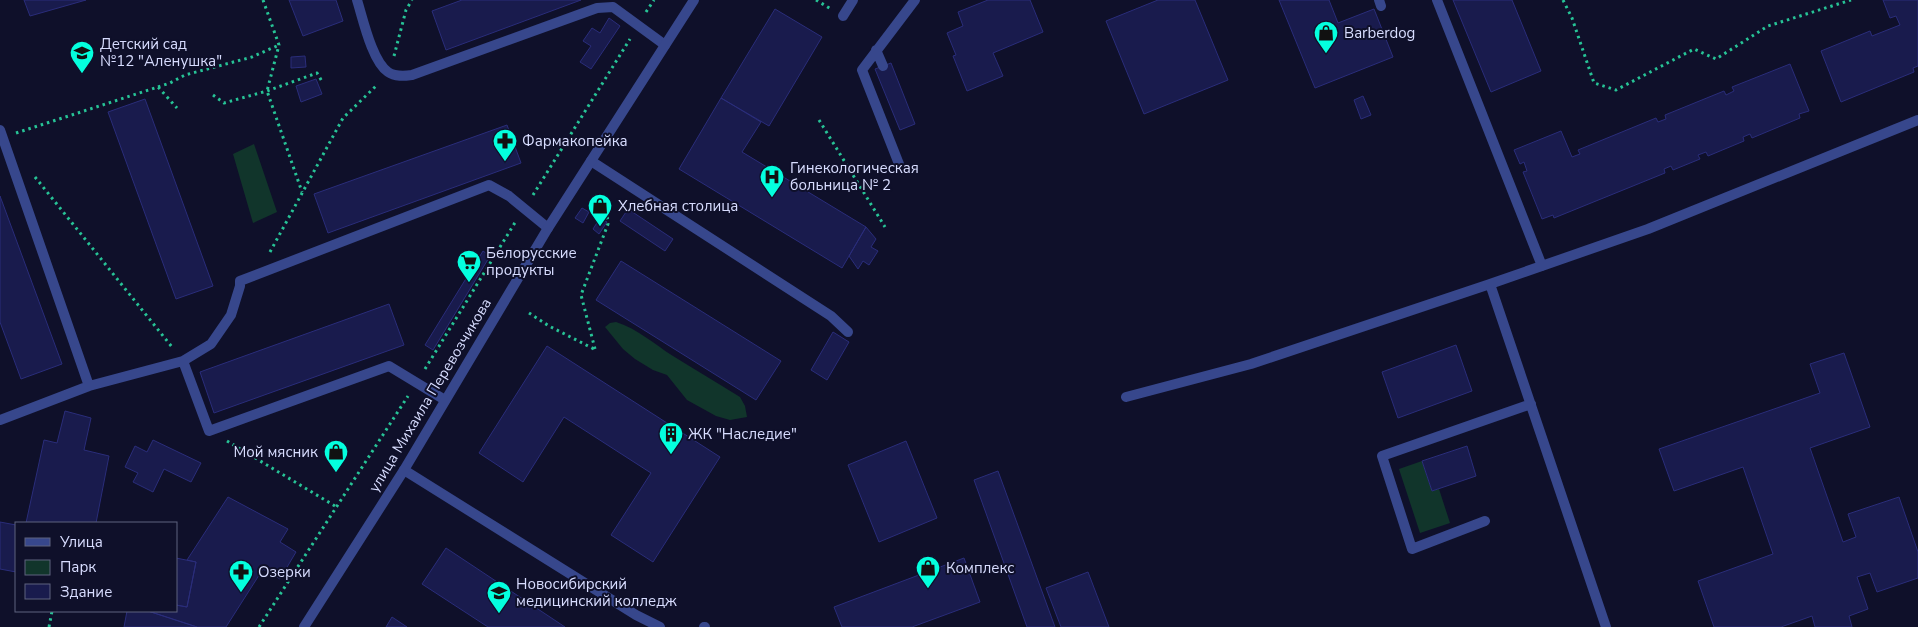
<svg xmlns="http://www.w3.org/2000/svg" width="1918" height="627" font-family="'Nunito Sans',sans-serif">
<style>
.green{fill:#11352b}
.building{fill:#191b4d;stroke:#2a2d7a}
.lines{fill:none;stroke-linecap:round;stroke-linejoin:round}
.path{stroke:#27c396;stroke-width:3;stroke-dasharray:2.5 4;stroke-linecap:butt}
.service{stroke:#37478c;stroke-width:10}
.minor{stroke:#37478c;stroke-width:10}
.labels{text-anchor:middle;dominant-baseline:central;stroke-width:4;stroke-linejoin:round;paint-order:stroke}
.poi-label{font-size:15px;fill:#d8ddff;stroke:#0f102a;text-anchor:start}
.street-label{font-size:15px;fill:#d8ddff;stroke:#0f102a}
</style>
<rect width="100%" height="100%" fill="#0f102a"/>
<path class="green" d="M254 144 277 212 253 223 233 154Z
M616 322C638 329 654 344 673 356 695 370 718 383 740 397L745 406 747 417 730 420 716 416 687 400 667 375 653 370 635 359 623 349 605 327 610 323Z
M1422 461 1432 491 1439 489 1450 523 1420 533 1399 469Z"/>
<path class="building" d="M24 0H86L30 16Z
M289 0H336L343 21 303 36Z
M462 0H581L446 50 432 11Z
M988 0H1030L1043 32 993 53 1003 76 967 91 953 56 956 55 947 33 963 26 958 12Z
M1158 0H1195L1228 80 1144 114 1106 21Z
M1279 0H1329L1338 23 1374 9 1393 57 1315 88Z
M1453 0H1512L1541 71 1491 92Z
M1883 0H1918V66L1913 68 1914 72 1841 102 1821 51 1870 31 1872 36 1900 25 1896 16 1890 18Z
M775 9 822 37 769 126 721 98Z
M609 18 620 26 591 69 580 62 591 46 583 41 592 28 600 33Z
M305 56 306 67 291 68V57Z
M891 63 915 124 900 130 875 69Z
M1790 64 1809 111 1799 114 1800 118 1752 138 1750 134 1743 137 1744 141 1708 156 1706 152 1698 155 1700 159 1673 170 1671 166 1664 169 1665 173 1554 218 1553 215 1542 219 1523 172 1527 171 1524 162 1520 164 1514 150 1561 131 1572 157 1580 154 1578 150 1656 118 1658 122 1666 119 1665 115 1724 91 1726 95 1734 91 1732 87Z
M316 79 322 94 301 102 296 86Z
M1363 96 1371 115 1361 119 1354 100Z
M721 98 761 122 742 152 866 227 842 268 679 169Z
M145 99 213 286 176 299 108 112Z
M507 125 521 163 328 233 314 194Z
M0 196 62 364 21 379 0 322Z
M582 208 589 212 583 223 575 218Z
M628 209 673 239 665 251 620 221Z
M600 218 607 222 599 234 593 229Z
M866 227 876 239 871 247 878 251 869 265 863 261 858 269 849 256Z
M483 251 490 256 433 350 425 345Z
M621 261 781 361 756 400 596 300Z
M389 304 404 345 214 413 200 372Z
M833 332 849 342 827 380 811 370Z
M1456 345 1472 391 1398 418 1382 372Z
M547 346 720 457 653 562 611 535 651 473 564 417 523 482 479 453Z
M1844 353 1870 427 1810 448 1843 542 1856 537 1848 514 1899 497 1918 552V578L1877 592 1870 573 1857 577 1868 609 1849 616 1852 627H1815L1812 616 1781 627H1714L1698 581 1773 554 1743 467 1674 491 1659 449 1820 393 1810 364Z
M65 411 91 418 84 450 109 456 96 523H26L44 440 57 443Z
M153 440 201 463 191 482 164 469 153 492 133 482 138 473 125 467 135 446 147 452Z
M906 441 937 518 879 542 848 465Z
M1467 446 1476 476 1432 491 1422 461Z
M998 471 1055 627H1027L974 480Z
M228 497 288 529 280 542 296 552 280 579 263 569 226 627H197L148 611H176V605L187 607 196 562 187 560Z
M0 522 16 525V572L0 569Z
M446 548 565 627H488L422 584Z
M176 558 196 562 187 607 176 605Z
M964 558 980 602 912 627H842L834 607Z
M1088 572 1109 627H1061L1046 588Z
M127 611H148L197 627H124Z
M392 617 407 627H386Z"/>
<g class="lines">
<path class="path" d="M263 0 279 45 267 91 302 192
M816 0 831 9
M1563 0 1572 18 1594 83 1616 90 1694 49 1716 59 1768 26 1851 0
M646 12 654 0
M394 56 406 10 412 0
M158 87 170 83 185 75 252 57 279 45
M213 95 224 103 267 91 317 73 323 83
M819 120 885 227
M16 133 158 87 177 108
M35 177 172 347
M533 195 630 39
M270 252 343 118 378 84
M529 313 549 326 594 349
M595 349 581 295 608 224 605 195
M425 369 516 221
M227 441 335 506
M49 627 52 611
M259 627 408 396"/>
<path class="service" d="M357 0C363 19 372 61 388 72 395 77 404 76 412 75L597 8 613 7 665 45
M1379 0 1381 6
M1437 0 1542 266
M843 16 853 0
M876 50 883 66
M0 130 89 386
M591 161 831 316 848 332
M899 164 862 70 915 0
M1490 284 1648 229 1918 120
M183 361 209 431 389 366 445 400
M1126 397 1251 364 1490 284 1606 627
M0 420 89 386 183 361 211 344 231 315 240 286V281L489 185 509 196 548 228
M404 470 636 615 660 627
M1485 521 1412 549 1382 456 1531 404
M704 627H705"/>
<path class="minor" d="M304 627 404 470 548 228 694 0"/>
</g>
<defs>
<symbol id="shop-pin" viewBox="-11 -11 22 30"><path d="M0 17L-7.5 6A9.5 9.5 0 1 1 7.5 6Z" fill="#04ffde" stroke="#0f102a"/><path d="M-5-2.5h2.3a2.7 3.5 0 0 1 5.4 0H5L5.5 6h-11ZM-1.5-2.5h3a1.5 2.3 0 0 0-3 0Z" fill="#111"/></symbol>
<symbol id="school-pin" viewBox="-11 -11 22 30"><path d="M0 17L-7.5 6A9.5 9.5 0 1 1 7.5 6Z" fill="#04ffde" stroke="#0f102a"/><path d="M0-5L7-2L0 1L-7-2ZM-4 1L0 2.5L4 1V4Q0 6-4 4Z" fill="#111"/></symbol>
<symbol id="pharmacy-pin" viewBox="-11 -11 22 30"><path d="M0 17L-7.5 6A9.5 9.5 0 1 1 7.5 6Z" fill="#04ffde" stroke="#0f102a"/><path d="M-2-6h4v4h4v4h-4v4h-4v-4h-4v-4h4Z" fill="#111"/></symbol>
<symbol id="hospital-pin" viewBox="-11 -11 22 30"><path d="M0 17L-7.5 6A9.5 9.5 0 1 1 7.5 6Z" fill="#04ffde" stroke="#0f102a"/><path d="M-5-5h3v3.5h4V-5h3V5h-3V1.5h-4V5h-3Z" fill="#111"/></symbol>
<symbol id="supermarket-pin" viewBox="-11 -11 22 30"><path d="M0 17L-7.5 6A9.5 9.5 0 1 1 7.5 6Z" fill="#04ffde" stroke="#0f102a"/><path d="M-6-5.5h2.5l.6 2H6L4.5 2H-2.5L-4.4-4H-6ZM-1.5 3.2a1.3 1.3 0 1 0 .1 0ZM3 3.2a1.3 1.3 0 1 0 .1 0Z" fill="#111"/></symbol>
<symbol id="building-pin" viewBox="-11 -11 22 30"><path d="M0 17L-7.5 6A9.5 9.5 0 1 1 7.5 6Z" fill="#04ffde" stroke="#0f102a"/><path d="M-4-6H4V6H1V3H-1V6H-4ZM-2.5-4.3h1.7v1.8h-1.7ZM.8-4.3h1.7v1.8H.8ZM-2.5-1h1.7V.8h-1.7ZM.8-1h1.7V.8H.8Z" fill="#111"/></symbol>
<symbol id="university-pin" viewBox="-11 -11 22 30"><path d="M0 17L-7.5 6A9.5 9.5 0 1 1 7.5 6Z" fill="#04ffde" stroke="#0f102a"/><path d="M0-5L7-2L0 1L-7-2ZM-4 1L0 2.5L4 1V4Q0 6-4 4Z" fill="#111"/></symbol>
</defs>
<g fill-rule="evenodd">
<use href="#shop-pin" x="1312" y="19" width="28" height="38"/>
<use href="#school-pin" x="68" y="39" width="28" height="38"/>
<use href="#pharmacy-pin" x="491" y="127" width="28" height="38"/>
<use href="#hospital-pin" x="758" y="163" width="28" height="38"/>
<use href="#shop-pin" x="586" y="192" width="28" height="38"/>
<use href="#supermarket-pin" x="455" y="248" width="28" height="38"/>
<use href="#building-pin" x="657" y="420" width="28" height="38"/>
<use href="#shop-pin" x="322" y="438" width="28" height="38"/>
<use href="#shop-pin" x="914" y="554" width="28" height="38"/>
<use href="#pharmacy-pin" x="227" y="558" width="28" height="38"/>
<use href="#university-pin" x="485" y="579" width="28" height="38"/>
</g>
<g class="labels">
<g class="poi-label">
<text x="1344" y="33">Barberdog</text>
<text x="100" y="44">Детский сад<tspan x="100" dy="17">№12 "Аленушка"</tspan></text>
<text x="522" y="141">Фармакопейка</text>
<text x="790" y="168">Гинекологическая<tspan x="790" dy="17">больница № 2</tspan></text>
<text x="618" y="206">Хлебная столица</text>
<text x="486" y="253">Белорусские<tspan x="486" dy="17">продукты</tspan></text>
<text x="688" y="434">ЖК "Наследие"</text>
<text x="318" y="452" text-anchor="end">Мой мясник</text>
<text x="946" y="568">Комплекс</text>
<text x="258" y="572">Озерки</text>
<text x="516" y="584">Новосибирский<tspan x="516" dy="17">медицинский колледж</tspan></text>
</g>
<g class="street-label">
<text transform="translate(430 395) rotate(-59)">улица Михаила Перевозчикова</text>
</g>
</g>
<rect x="15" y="522" width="162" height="90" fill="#0f102a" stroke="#5f627f"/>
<rect x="25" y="538" width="25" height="8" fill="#37478c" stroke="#5f627f"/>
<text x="60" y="547" font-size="15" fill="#d8ddff">Улица</text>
<rect x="25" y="560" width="25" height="15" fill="#11352b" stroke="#5f627f"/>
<text x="60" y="572" font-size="15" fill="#d8ddff">Парк</text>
<rect x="25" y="584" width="25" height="15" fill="#191b4d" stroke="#5f627f"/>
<text x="60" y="597" font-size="15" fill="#d8ddff">Здание</text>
</svg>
